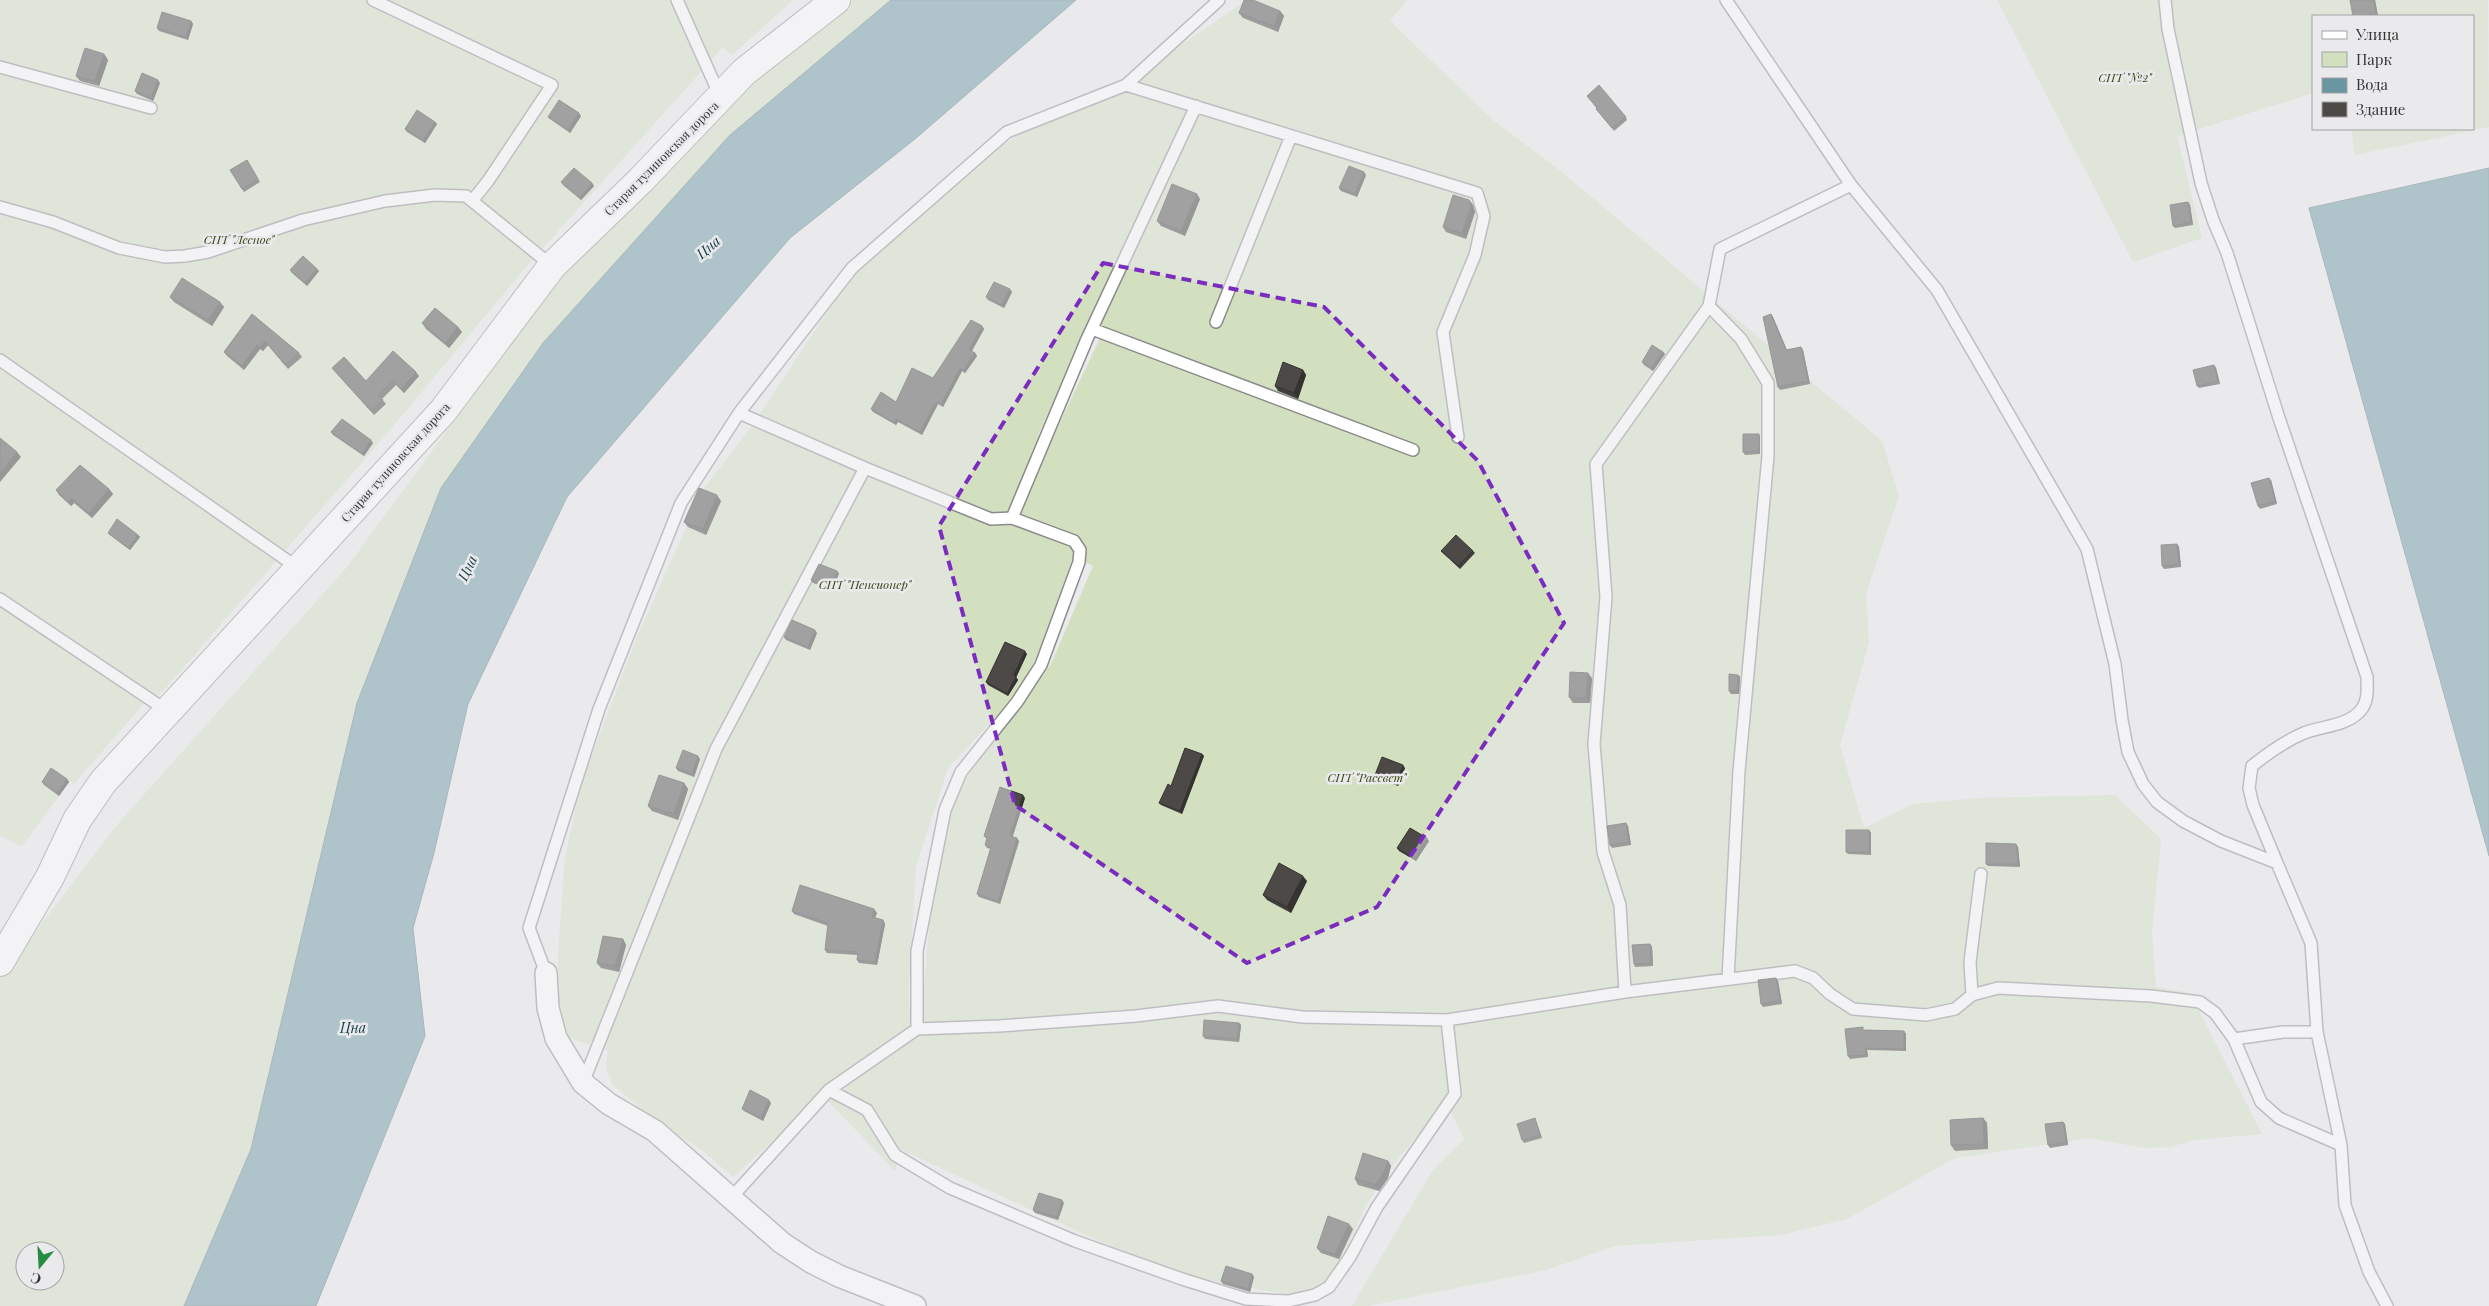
<svg xmlns="http://www.w3.org/2000/svg" width="2489" height="1306" font-family="'Playfair Display',serif">
<style>
.green{fill:#d2e0bf;fill-rule:evenodd}
.water{fill:#6996a0;stroke:#597980}
.lines{fill:none;stroke-linecap:round;stroke-linejoin:round}
.service-casing{stroke:#8b8b8e;stroke-width:14}
.minor-casing{stroke:#8b8b8e;stroke-width:24}
.tertiary-casing{stroke:#8b8b8e;stroke-width:30}
.service{stroke:#fff;stroke-width:11}
.minor{stroke:#fff;stroke-width:21}
.tertiary{stroke:#fff;stroke-width:28}
.wall{fill:#413f3d}
.shaded-wall{fill:#353332}
.building{fill:#4c4947;stroke:#353332}
.marked{fill:none;stroke:#7b2cbf;stroke-width:4;stroke-dasharray:10 6;stroke-linejoin:round}
.labels{text-anchor:middle;dominant-baseline:central;stroke-width:5;stroke-linejoin:round;paint-order:stroke}
.park-label{font-size:12px;font-style:italic;fill:#32450e;stroke:#eaeaed}
.street-label{font-size:12px;fill:#353536;stroke:#eaeaed}
.water-label{font-size:14px;font-style:italic;fill:#0e3a42;stroke:#eaeaed}
</style>
<rect width="100%" height="100%" fill="#eaeaed"/>
<path class="green" d="M0 0H793L732 55 723 47 527 266 389 431 163 691 156 697 151 695 74 784 70 781 22 846 0 836Z
M839 0H891L730 135 357 703 251 1149 184 1306H0V978L117 825 347 567 555 283 702 119ZM25 1251H55V1281H25Z
M1247 0H1407L1390 21 1494 121 1557 168 1882 441 1899 496 1866 593 1869 642 1840 745 1864 828 1913 804 1979 798 2115 795 2161 839 2152 933 2156 987 2190 993 2262 1134 2195 1140 2170 1147 2143 1148 2091 1138 1955 1158 1847 1219 1780 1235 1615 1246 1546 1270 1368 1306H1352L1433 1170 1464 1139 1446 1102 1395 1162 1366 1205 1342 1260 1326 1282 1307 1291 1286 1294 1222 1283 1164 1268 1101 1242 902 1150 895 1171 823 1096 733 1177 702 1150 659 1124 613 1085 606 1068 608 1050 559 1035 558 953 565 858 580 786 637 637 704 488 751 427 867 252 986 154 1103 87 1116 92 1131 79ZM1091 323 1104 330 1051 441 1038 435ZM1073 557 1093 566 1051 664 958 789 937 866 931 903 922 1012 910 1020 909 988 916 866 948 768 1020 691 1039 651Z
M1997 0H2488L2489 127 2355 155 2351 129H2473V16H2313V93L2177 136 2202 238 2133 262Z"/>
<path class="water" d="M891 0H1076L915 139 790 238 567 497 468 704 434 853 413 928 425 1036 316 1306H184L251 1149 357 703 441 488 543 343 730 135Z
M2489 168V856L2309 208Z"/>
<g class="lines">
<defs>
<path id="service" d="M373 0 552 85 488 181 472 201
M677 0 720 96
M1726 0 1851 185 1937 290 2087 549 2115 664 2122 720 2128 752 2143 784 2157 802 2183 821 2221 841 2277 863 2311 943 2317 1032 2341 1145 2345 1205 2369 1272 2387 1306
M2165 0 2168 29 2201 183 2213 220 2227 253 2279 418 2367 677C2367 688 2369 700 2361 710 2348 726 2322 726 2304 733 2285 741 2268 753 2252 766L2249 788 2253 805 2277 863
M0 67 151 108
M1126 85 1219 0
M0 207 53 222 119 248 165 257 185 256 208 252 303 220 385 201 435 195 466 196 552 266
M1709 306 1741 339 1768 383V456L1739 771 1728 979
M1216 322 1291 136
M1092 329 1413 450
M0 360 298 568
M739 413 865 468
M0 599 169 712
M546 973 529 928 599 709 681 503 739 413 852 268 1007 132 1126 85 1477 193 1484 216 1475 255 1443 332 1458 437
M1625 992 1620 905 1603 852 1594 744 1606 597 1596 464 1709 306 1720 249 1851 185
M1972 995 1998 988 2151 996 2200 1002 2215 1013 2234 1039 2261 1102 2279 1118 2341 1145
M917 1029 999 1026 1136 1016 1218 1006 1302 1017 1447 1020 1625 992 1795 971 1813 978 1830 994 1853 1009 1926 1015 1955 1009 1972 995 1970 962 1981 874
M2234 1039 2283 1032H2317
M583 1083 716 749 865 468 991 519 1012 518 1087 339 1196 106
M829 1090 867 1110 895 1155 950 1188 1075 1241 1182 1279 1246 1299 1288 1301 1315 1295 1329 1287 1350 1257 1377 1207 1455 1094 1447 1020
M731 1198 829 1090 917 1029V951L945 810 961 772 1017 702 1041 665 1079 562 1080 550 1074 541 1012 518"/>
<path id="minor" d="M546 973 548 1008 556 1038 583 1083 609 1104 655 1131 782 1243 811 1262 839 1276 915 1306"/>
<path id="tertiary" d="M0 962 50 877 77 820 103 782 443 411 552 266 640 181 744 72 836 0"/>
</defs>
<use href="#service" class="service-casing"/>
<use href="#minor" class="minor-casing"/>
<use href="#tertiary" class="tertiary-casing"/>
<use href="#service" class="service"/>
<use href="#minor" class="minor"/>
<use href="#tertiary" class="tertiary"/>
</g>
<path class="wall" d="M2375 0 2378 16H2353Z
M1280 11 1284 16 1278 32 1243 18 1239 13Z
M191 21 193 24 188 40 159 31 157 28Z
M104 54 108 60 99 86 80 81 76 76Z
M160 83 153 101 137 94 135 91Z
M1587 96 1626 117 1627 120 1614 131 1598 111 1597 108Z
M581 116 570 133 550 119 548 117Z
M435 122 437 124 425 143 407 132 405 129Z
M247 160 260 182 244 192 242 189Z
M1366 175 1357 197 1341 191 1339 188Z
M561 182 592 183 594 186 581 200 563 185Z
M1200 199 1185 236 1161 226 1157 221Z
M1469 200 1473 205 1475 212 1466 239 1446 232 1443 227Z
M2188 202 2190 205 2193 225 2175 228 2173 226Z
M317 269 319 271 307 286 292 273 290 270Z
M1012 292 1004 308 988 300 986 297Z
M170 297 220 302 224 307 212 326 174 302Z
M252 314 299 353 302 357 288 369 268 345 263 351 260 349 244 370 227 356 224 352Z
M1771 314 1773 317 1787 350 1801 347 1803 350 1810 384 1780 390 1778 387Z
M422 323 458 327 462 332 449 348 426 329Z
M982 326 984 329 972 351 975 353 977 356 965 373 962 371 943 407 938 404 922 435 898 422 896 425 873 412 871 409 896 402 933 378Z
M1663 352 1665 354 1653 371 1644 365 1642 362Z
M2214 365 2216 368 2220 384 2199 388 2197 386Z
M332 368 366 381 419 376 404 393 396 385 382 399 386 404 374 415Z
M1303 370 1306 375 1298 399 1278 391 1275 386Z
M331 432 373 443 364 456 333 435Z
M1760 437V454L1745 455 1743 452Z
M2271 480 2277 504 2260 509 2258 506Z
M109 489 113 494 92 518 74 503 71 506 59 495 56 490Z
M721 501 706 535 688 527 684 522Z
M108 533 138 535 140 537 130 550 110 535Z
M2177 544 2179 547 2181 567 2164 569 2162 566Z
M1441 551H1473L1475 553 1460 569Z
M839 573 833 590 813 583 811 580Z
M817 633 810 650 786 640 784 637Z
M1027 654 1016 677 1018 680 1008 696 988 685 986 682Z
M1738 675 1740 677 1739 694H1731L1729 691Z
M1592 678 1590 703H1573L1569 697Z
M1202 754 1204 756 1182 814 1161 805 1159 803 1171 786Z
M700 759 694 777 678 771 676 768Z
M1405 768 1398 786 1377 778 1375 775Z
M67 779 69 782 59 796 44 785 42 782Z
M684 783 688 789 678 820 652 811 648 806Z
M1025 798 1012 837 1019 841 1000 904 979 897 977 894 991 849 987 848 985 845 987 839 984 836Z
M1626 823 1628 826 1631 845 1612 848 1610 845Z
M1869 830 1871 833V855L1848 854 1846 852Z
M1429 841 1416 861 1399 851 1397 848Z
M2016 844 2018 847 2020 867 1988 866 1986 864Z
M1307 881 1291 913 1267 900 1263 895Z
M792 911 877 913 875 918 883 920 885 924 877 965 859 963 857 960V955L827 953 825 950 828 926 794 914Z
M623 939 626 945 619 972 601 968 597 963Z
M1650 944 1652 947 1653 966 1635 967 1634 964Z
M1776 978 1778 981 1782 1004 1763 1007 1761 1004Z
M1239 1023 1241 1025 1239 1042 1205 1039 1203 1036Z
M1865 1030 1904 1031 1906 1034V1051L1867 1050 1868 1057 1850 1059 1848 1056Z
M771 1103 763 1121 744 1111 742 1109Z
M1535 1118 1536 1121 1542 1138 1524 1143 1522 1140Z
M1983 1118 1987 1123 1988 1149 1955 1151 1951 1145Z
M2063 1122 2065 1124 2068 1145 2050 1148 2048 1145Z
M1388 1161 1391 1166 1388 1178 1379 1191 1358 1185 1355 1179Z
M1064 1203 1058 1220 1035 1213 1033 1210Z
M1353 1229 1339 1259 1321 1253 1317 1248Z
M1252 1274 1254 1277 1250 1292 1223 1284 1221 1281Z"/>
<path class="shaded-wall" d="M2374 0H2375L2378 16 2376 14Z
M1280 11 1284 16 1278 32 1274 26Z
M191 21 193 24 188 40 186 37Z
M104 54 108 60 99 86 95 81Z
M158 80 160 83 153 101 151 98Z
M579 113 581 116 570 133 568 130Z
M435 122 437 124 425 143 423 140Z
M1364 172 1366 175 1357 197 1355 194Z
M592 183 594 186 581 200 580 198Z
M1197 194 1200 199 1185 236 1181 231Z
M1469 200 1473 205 1475 212 1466 239 1462 233Z
M2188 202 2190 205 2193 225 2191 222Z
M317 269 319 271 307 286 305 283Z
M1010 289 1012 292 1004 308 1002 305Z
M220 302 224 307 212 326 208 320Z
M1771 314 1773 317 1788 353 1786 350Z
M982 326 984 329 971 352 969 350Z
M458 327 462 332 449 348 445 343Z
M265 341 268 345 263 351 260 347Z
M257 345 260 349 244 370 242 366Z
M1801 347 1803 350 1810 384 1808 381Z
M1663 352 1665 354 1653 371 1651 368Z
M975 353 977 356 965 373 963 371Z
M2214 365 2216 368 2220 384 2218 381Z
M960 368 962 371 943 407 941 404Z
M1303 370 1306 375 1298 399 1294 393Z
M416 372 419 376 404 393 401 389Z
M936 402 938 404 922 435 920 432Z
M896 419 898 422 896 425 894 423Z
M1759 434 1760 437V454L1759 451Z
M371 440 373 443 364 456 362 454Z
M17 452 21 457 0 482V473Z
M2269 478 2271 480 2277 504 2275 501Z
M109 489 113 494 92 518 89 513Z
M717 495 721 501 706 535 703 529Z
M71 498 74 503 71 506 68 502Z
M138 535 140 537 130 550 128 548Z
M2177 544 2179 547 2181 567 2179 564Z
M837 571 839 573 833 590 831 588Z
M815 630 817 633 810 650 808 647Z
M1025 651 1027 654 1016 678 1014 675Z
M1588 673 1592 678 1590 703 1586 698Z
M1738 675 1740 677 1739 694 1737 691Z
M1016 677 1018 680 1008 696 1007 694Z
M1202 754 1204 756 1182 814 1180 811Z
M698 756 700 759 694 777 692 774Z
M1403 765 1405 768 1398 786 1396 783Z
M67 779 69 782 59 796 57 793Z
M684 783 688 789 678 820 674 814Z
M1023 795 1025 798 1012 839 1010 836Z
M1626 823 1628 826 1631 845 1629 842Z
M1869 830 1871 833V855L1869 852Z
M1017 838 1019 841 1000 904 998 901Z
M1427 838 1429 841 1416 861 1414 859Z
M2016 844 2018 847 2020 867 2018 864Z
M1303 876 1307 881 1291 913 1287 907Z
M874 909 877 913 874 920 872 917Z
M883 920 885 924 877 965 875 962Z
M623 939 626 945 619 972 615 966Z
M1650 944 1652 947 1653 966 1651 963Z
M1776 978 1778 981 1782 1004 1780 1001Z
M1239 1023 1241 1025 1239 1042 1237 1039Z
M1904 1031 1906 1034V1051L1904 1049Z
M1865 1048 1867 1050 1868 1057 1866 1055Z
M769 1100 771 1103 763 1121 761 1118Z
M1535 1118 1536 1121 1542 1138 1540 1135Z
M1983 1118 1987 1123 1988 1149 1984 1144Z
M2063 1122 2065 1124 2068 1145 2066 1142Z
M1388 1161 1391 1166 1388 1178 1379 1191 1375 1185Z
M1062 1200 1064 1203 1058 1220 1057 1217Z
M1349 1224 1353 1229 1339 1259 1335 1254Z
M1252 1274 1254 1277 1250 1292 1248 1289Z"/>
<path class="building" d="M1244 0H1253L1280 11 1274 26 1239 13Z
M2350 0H2374L2376 14 2362 16H2353Z
M162 12 191 21 186 37 157 28Z
M85 48 104 54 95 81 76 76Z
M142 73 158 80 151 98 135 91Z
M1599 85 1626 117 1612 128 1596 109 1597 108 1587 96Z
M559 100 579 113 568 130 548 117Z
M417 110 435 122 423 140 405 129Z
M247 160 258 179 242 189 230 170Z
M1349 166 1364 172 1355 194 1339 188Z
M574 168 592 183 580 198 561 182Z
M1172 184 1197 194 1181 231 1157 221Z
M1453 195 1469 200 1471 207 1462 233 1443 227Z
M2188 202 2191 222 2173 226 2170 205Z
M303 256 317 269 305 283 290 270Z
M182 278 220 302 208 320 170 297Z
M994 282 1010 289 1002 305 986 297Z
M435 308 458 327 445 343 422 323Z
M252 314 299 353 285 365 265 341 260 347 257 345 242 366 224 352Z
M1771 314 1786 350 1801 347 1808 381 1778 387 1763 317Z
M971 320 982 326 969 350 975 353 963 371 960 368 941 404 936 402 920 432 896 419 894 423 871 409 881 392 896 402 912 368 933 378Z
M1652 345 1663 352 1651 368 1642 362Z
M393 351 416 372 401 389 393 381 378 395 383 400 371 411 332 368 344 357 366 381Z
M1283 362 1303 370 1294 393 1275 386Z
M2214 365 2218 381 2197 386 2193 370Z
M342 419 371 440 362 454 331 432Z
M1743 434H1759V451L1743 452Z
M0 438 17 452 0 473Z
M80 465 109 489 89 513 71 498 68 502 56 490Z
M2269 478 2275 501 2258 506 2251 483Z
M699 488 717 495 703 529 684 522Z
M117 519 138 535 128 548 108 533Z
M1456 535 1473 551 1458 566 1441 551Z
M2177 544 2179 564 2162 566 2161 545Z
M819 564 837 571 831 588 811 580Z
M792 620 815 630 808 647 784 637Z
M1005 642 1025 651 1014 675 1016 677 1007 694 986 682Z
M1570 672 1588 673 1586 698 1569 697Z
M1729 674 1738 675 1737 691H1729Z
M1185 748 1202 754 1180 811 1159 803 1168 784 1171 786Z
M683 750 698 756 692 774 676 768Z
M1382 757 1403 765 1396 783 1375 775Z
M51 768 67 779 57 793 42 782Z
M659 775 684 783 674 814 648 806Z
M1000 787 1023 795 1010 836 1017 838 998 901 977 894 991 847 985 845 987 838 984 836Z
M1626 823 1629 842 1610 845 1607 826Z
M1410 828 1427 838 1414 859 1397 848Z
M1846 830H1869V852H1846Z
M1986 843 2016 844 2018 864H1986Z
M1279 863 1303 876 1287 907 1263 895Z
M800 885 874 909 872 917 883 920 875 962 857 960 858 952 825 950 828 923 792 911Z
M603 936 623 939 615 966 597 963Z
M1650 944 1651 963 1634 964 1632 945Z
M1776 978 1780 1001 1761 1004 1758 980Z
M1204 1020 1239 1023 1237 1039 1203 1036Z
M1863 1027V1030L1904 1031V1049L1865 1048 1866 1055 1848 1056 1845 1029Z
M750 1090 769 1100 761 1118 742 1109Z
M1535 1118 1540 1135 1522 1140 1517 1124Z
M1983 1118 1984 1144 1951 1145 1950 1120Z
M2063 1122 2066 1142 2048 1145 2045 1124Z
M1363 1153 1388 1161 1384 1172 1375 1185 1355 1179Z
M1039 1193 1062 1200 1057 1217 1033 1210Z
M1328 1216 1349 1224 1335 1254 1317 1248Z
M1226 1266 1252 1274 1248 1289 1221 1281Z"/>
<path d="M0 0H2489V1306H0ZM1103 263 1324 307 1478 461 1564 623 1377 907 1247 963 1015 805 939 526Z" fill="#eaeaed" fill-opacity=".55" fill-rule="evenodd"/>
<path class="marked" d="M1103 263 1324 307 1478 461 1564 623 1377 907 1247 963 1015 805 939 526Z"/>
<g class="labels">
<g class="park-label">
<text x="2125" y="77">СНТ "№2"</text>
<text x="239" y="239">СНТ "Лесное"</text>
<text x="865" y="584">СНТ "Пенсионер"</text>
<text x="1367" y="777">СНТ "Рассвет"</text>
</g>
<g class="street-label">
<text transform="translate(661 158) rotate(-45)">Старая тулиновская дорога</text>
<text transform="translate(395 462) rotate(-48)">Старая тулиновская дорога</text>
</g>
<g class="water-label">
<text transform="translate(708 247) rotate(-41)">Цна</text>
<text transform="translate(467 568) rotate(-65)">Цна</text>
<text x="353" y="1027">Цна</text>
</g>
</g>
<rect x="2312" y="15" width="162" height="115" fill="#eaeaed" stroke="#a2a2a4"/>
<rect x="2322" y="31" width="25" height="8" fill="#ffffff" stroke="#a2a2a4"/>
<text x="2356" y="40" font-size="15" fill="#353536">Улица</text>
<rect x="2322" y="52" width="25" height="15" fill="#d2e0bf" stroke="#a2a2a4"/>
<text x="2356" y="65" font-size="15" fill="#353536">Парк</text>
<rect x="2322" y="78" width="25" height="15" fill="#6996a0" stroke="#a2a2a4"/>
<text x="2356" y="90" font-size="15" fill="#353536">Вода</text>
<rect x="2322" y="102" width="25" height="15" fill="#4c4947" stroke="#a2a2a4"/>
<text x="2356" y="115" font-size="15" fill="#353536">Здание</text>
<g transform="translate(40 1266) rotate(198)"><circle r="24" fill="#eaeaed" stroke="#a2a2a4"/>
<path d="M0-4L9 19L0 12L-9 19Z" fill="#268c42"/>
<text y="-8" font-size="14" font-weight="bold" text-anchor="middle" fill="#353536">С</text>
</g>
</svg>
